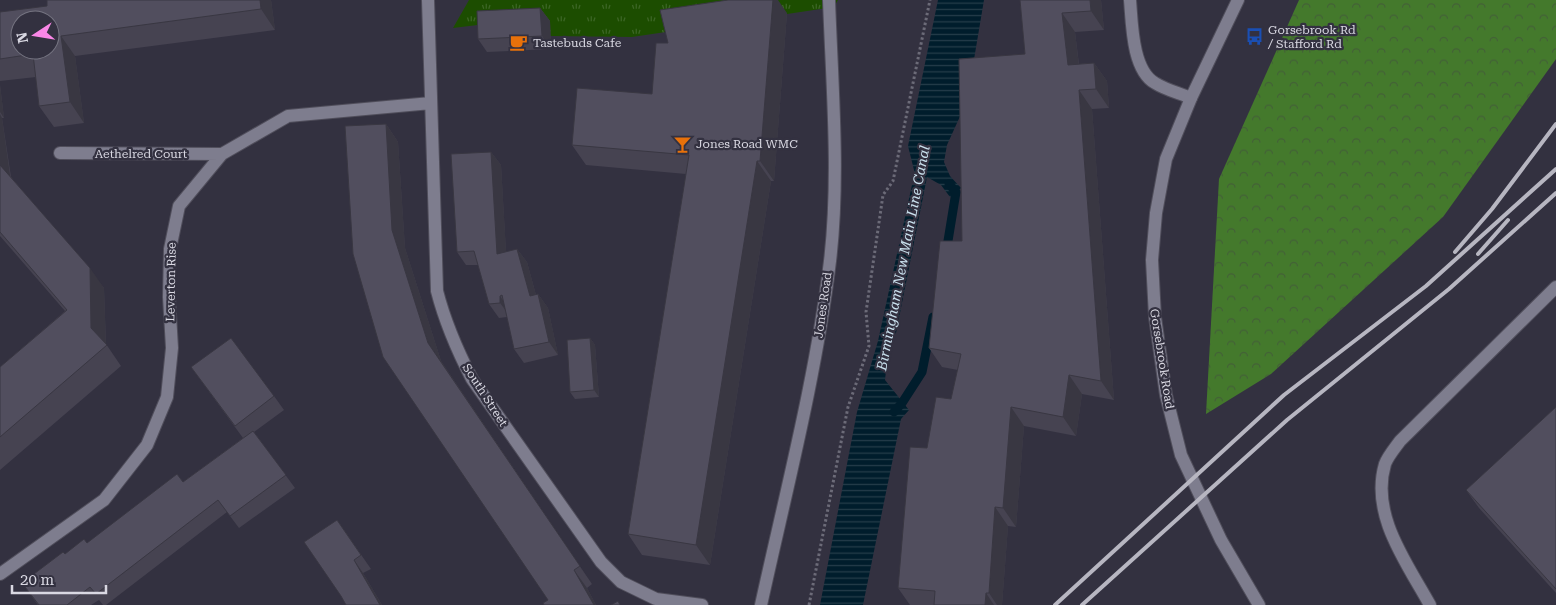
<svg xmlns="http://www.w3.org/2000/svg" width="1556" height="605" font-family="'Roboto Serif',serif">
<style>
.grass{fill:url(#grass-tufts)}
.forest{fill:url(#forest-crowns)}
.water{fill:url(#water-rules)}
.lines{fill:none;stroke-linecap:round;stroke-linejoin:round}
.stream{stroke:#001d2c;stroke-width:9}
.lane-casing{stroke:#504e5b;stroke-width:14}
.street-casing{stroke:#504e5b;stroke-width:14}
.secondary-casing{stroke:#504e5b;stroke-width:14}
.path{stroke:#6c6b78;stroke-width:3;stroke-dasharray:2.5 2.5;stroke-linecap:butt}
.lane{stroke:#7e7d8e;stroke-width:12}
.street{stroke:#7e7d8e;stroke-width:12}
.secondary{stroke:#7e7d8e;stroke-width:12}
.rail{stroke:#b7b6c1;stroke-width:4}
.wall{fill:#464351}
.shaded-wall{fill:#393742}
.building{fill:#514e5e;stroke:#393742;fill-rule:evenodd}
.labels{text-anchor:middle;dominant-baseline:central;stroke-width:4.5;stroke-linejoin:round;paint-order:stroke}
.poi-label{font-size:12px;fill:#d9d8e2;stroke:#333140;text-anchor:start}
.street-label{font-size:12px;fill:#d9d8e2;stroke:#333140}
.water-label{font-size:14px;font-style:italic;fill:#cae1ee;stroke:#333140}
</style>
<defs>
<pattern id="grass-tufts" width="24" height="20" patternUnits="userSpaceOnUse" patternTransform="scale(1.25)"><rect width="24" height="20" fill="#1c4d00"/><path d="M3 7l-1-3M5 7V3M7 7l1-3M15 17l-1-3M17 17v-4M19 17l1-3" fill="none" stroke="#3c6625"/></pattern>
<pattern id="forest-crowns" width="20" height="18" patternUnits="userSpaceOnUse" patternTransform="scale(1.25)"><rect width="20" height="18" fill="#44792c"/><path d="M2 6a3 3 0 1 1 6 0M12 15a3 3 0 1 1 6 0" fill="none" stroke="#436037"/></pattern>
<pattern id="water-rules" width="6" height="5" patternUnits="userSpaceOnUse" patternTransform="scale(1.25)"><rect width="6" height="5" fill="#001d2c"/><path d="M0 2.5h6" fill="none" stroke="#253d4a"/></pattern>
</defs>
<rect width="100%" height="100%" fill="#333140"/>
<path class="grass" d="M469 0H838L834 7 632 37 550 36 486 24 453 28Z"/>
<path class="forest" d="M1299 0H1556V59L1443 217 1271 374 1206 414 1219 179Z"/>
<path class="water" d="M938 0H984L967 101 947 145 944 162 950 176 961 188 950 197 941 185 927 177 896 333 889 344 885 380 909 410 901 419 863 605H820L857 412 878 341 912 185 915 184 916 178 908 146Z"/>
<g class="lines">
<path class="stream" d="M946 253 956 192 949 184
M894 412 902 403 922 372 933 317"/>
<defs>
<path id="lane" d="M1430 605C1407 563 1370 515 1385 464 1388 456 1395 448 1400 441L1556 287"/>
<path id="street" d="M428 0 437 291C445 322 457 350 472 379L601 562 621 582 656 599 702 605
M1130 0C1132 23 1132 70 1155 83 1166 90 1179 93 1191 98
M60 153 222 154
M0 574 104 500 147 445 167 397 172 348 169 297 170 249 179 206 222 154 288 116 431 103
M761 605C786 491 816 377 830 261 840 177 832 85 829 0"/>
<path id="secondary" d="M1238 0 1191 98 1166 159 1156 213 1152 260 1155 317 1166 395 1181 455 1221 540 1259 605"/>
</defs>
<use href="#lane" class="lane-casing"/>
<use href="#street" class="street-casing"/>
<use href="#secondary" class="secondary-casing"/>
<path class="path" d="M809 605 848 407 869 346 866 312 883 195 893 181 930 0"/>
<use href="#lane" class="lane"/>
<use href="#street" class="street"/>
<use href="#secondary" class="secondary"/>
<path class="rail" d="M1455 252 1492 209 1556 124
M1478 254 1508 220
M1055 605 1284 395 1426 286 1556 169
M1082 605 1287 420 1449 289 1556 193"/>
</g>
<path class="wall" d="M271 0 275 30 75 56 84 123 54 127 39 106 36 77 0 81V12Z
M1020 0H1101L1104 30 1075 32 1079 64 1094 63 1107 81 1109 108 1092 109 1114 400 1082 394 1076 436 1024 426 1016 527 1008 526 1002 605H910L898 588 927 448 951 399 958 370 942 367 929 348 962 241 1025 54Z
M540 8 550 21 551 49 487 52 478 39Z
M787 13 774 181H771L710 565 642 555 628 534 686 174 586 165 572 145 652 94 668 43Z
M0 85 4 118H2L11 177 104 288 106 344 121 366 0 470V367L65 311 0 236Z
M386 124 398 142 405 248 441 361 592 584 587 588 596 605H544L548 600 353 254Z
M491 152 501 165 506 252 517 249 527 262 536 295 538 294 548 308 558 355 524 363 514 349 507 317 499 318 489 304 478 265H466L457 252Z
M590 338 595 345 599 397 575 399 570 392Z
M191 367 274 396 284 410 254 432 295 488 239 528 227 512 106 605H103L99 600 91 605H38L22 583 65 554 87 543 183 482 243 438Z
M1556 407V593L1479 508 1466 490Z
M337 520 371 569 363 573 382 605H346Z"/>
<path class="shaded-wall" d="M260 0H271L275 30 261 9Z
M773 0H778L787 13 774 181 760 161Z
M1090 0H1101L1104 30 1091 11Z
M540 8 550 21 551 49 542 36Z
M1062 13 1075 32 1081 83 1068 65Z
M61 36 75 56 84 123 70 102Z
M1094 63 1107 81 1109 108 1096 89Z
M0 85 4 118 0 112Z
M1079 90 1092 109 1114 400 1101 381Z
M0 114 2 118 11 182 0 166Z
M386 124 398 142 405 248 441 361 592 584 428 343 392 230Z
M491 152 501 165 507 268 497 254Z
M757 161 771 181 710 565 696 545Z
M517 249 527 262 540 310 530 296Z
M90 268 104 288 106 346 91 328Z
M538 294 548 308 558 355 549 342Z
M500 296 509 309 510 316 500 303Z
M590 338 595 345 599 397 594 390Z
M1069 375 1082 394 1076 436 1063 417Z
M1011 407 1024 426 1016 527 1003 508Z
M995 507 1008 526 1002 605H997L989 593Z
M354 560 363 573 382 605H380Z
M574 570 587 588 596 605H594Z
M986 593 994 605H985Z"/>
<path class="building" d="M47 0H260L261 9 61 36 70 102 39 106 33 54 0 59V12L47 6ZM20 20H50V50H20Z
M728 0H773L760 161H757L696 545 628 534 689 155 572 145 577 88 652 94 656 43H668L660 10Z
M1020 0H1090L1091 11 1062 13 1068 65 1094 63 1096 89 1079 90 1101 381 1069 375 1063 417 1011 407 1003 508 995 507 989 593H986L985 605H934L935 591 898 588 910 447 927 448 936 397 951 399 961 354 929 348 940 241H962L959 59 1025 54Z
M540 8 542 36 478 39 477 11Z
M386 124 392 230 428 343 580 566 574 570 594 605H544L543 603 548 600 383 357 353 254 345 126Z
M491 152 497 254 517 249 530 296 538 294 549 342 514 349 502 295 500 296V303L489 304 474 251 457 252 451 154Z
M0 165 90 268 91 328 107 345 0 437V367L67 310 0 232Z
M231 338 274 396 235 426 191 367Z
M590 338 594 390 570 392 567 340Z
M1556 407V589L1466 490Z
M253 431 286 475 230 516 218 500 96 594 90 587 67 605H39L22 583 63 552 65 554 84 539 87 543 177 474 183 482Z
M337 520 361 555 354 560 380 605H346L341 596 304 542Z
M618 601 620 605H611Z"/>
<defs>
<symbol id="bus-bare" viewBox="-9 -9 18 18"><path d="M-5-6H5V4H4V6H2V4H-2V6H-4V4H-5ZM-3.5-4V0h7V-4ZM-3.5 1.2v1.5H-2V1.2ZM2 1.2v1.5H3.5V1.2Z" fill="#1a4fb4" stroke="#333140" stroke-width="2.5" paint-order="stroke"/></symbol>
<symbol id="cafe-bare" viewBox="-9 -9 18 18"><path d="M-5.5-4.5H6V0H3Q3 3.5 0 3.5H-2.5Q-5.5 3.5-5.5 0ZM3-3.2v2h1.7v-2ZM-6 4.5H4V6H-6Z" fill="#e8710a" stroke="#333140" stroke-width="2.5" paint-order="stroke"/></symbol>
<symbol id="bar-bare" viewBox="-9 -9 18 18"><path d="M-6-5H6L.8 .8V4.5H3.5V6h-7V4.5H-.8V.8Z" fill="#e8710a" stroke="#333140" stroke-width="2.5" paint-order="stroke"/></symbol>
</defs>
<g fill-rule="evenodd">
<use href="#bus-bare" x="1242" y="24" width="25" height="25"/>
<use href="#cafe-bare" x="506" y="30" width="25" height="25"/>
<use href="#bar-bare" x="670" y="132" width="25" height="25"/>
</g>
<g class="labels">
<g class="poi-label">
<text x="1268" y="30">Gorsebrook Rd<tspan x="1268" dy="14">/ Stafford Rd</tspan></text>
<text x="533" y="43">Tastebuds Cafe</text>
<text x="696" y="144">Jones Road WMC</text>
</g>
<g class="street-label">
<text x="141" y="154">Aethelred Court</text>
<text transform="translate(171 282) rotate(-89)">Leverton Rise</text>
<text transform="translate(823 305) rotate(-82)">Jones Road</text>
<text transform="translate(1162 359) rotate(81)">Gorsebrook Road</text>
<text transform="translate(485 395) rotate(57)">South Street</text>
</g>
<g class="water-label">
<text transform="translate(903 258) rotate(-79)">Birmingham New Main Line Canal</text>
</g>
</g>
<g transform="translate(35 35) rotate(258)"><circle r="24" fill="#333140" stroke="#757481"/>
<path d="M0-4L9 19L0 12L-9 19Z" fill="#fa87e7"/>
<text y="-8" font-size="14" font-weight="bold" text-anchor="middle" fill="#d9d8e2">N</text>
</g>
<path d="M12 585v8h94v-8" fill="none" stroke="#d9d8e2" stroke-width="2.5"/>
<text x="20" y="585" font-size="15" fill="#d9d8e2" stroke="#333140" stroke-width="4" paint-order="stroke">20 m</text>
</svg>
